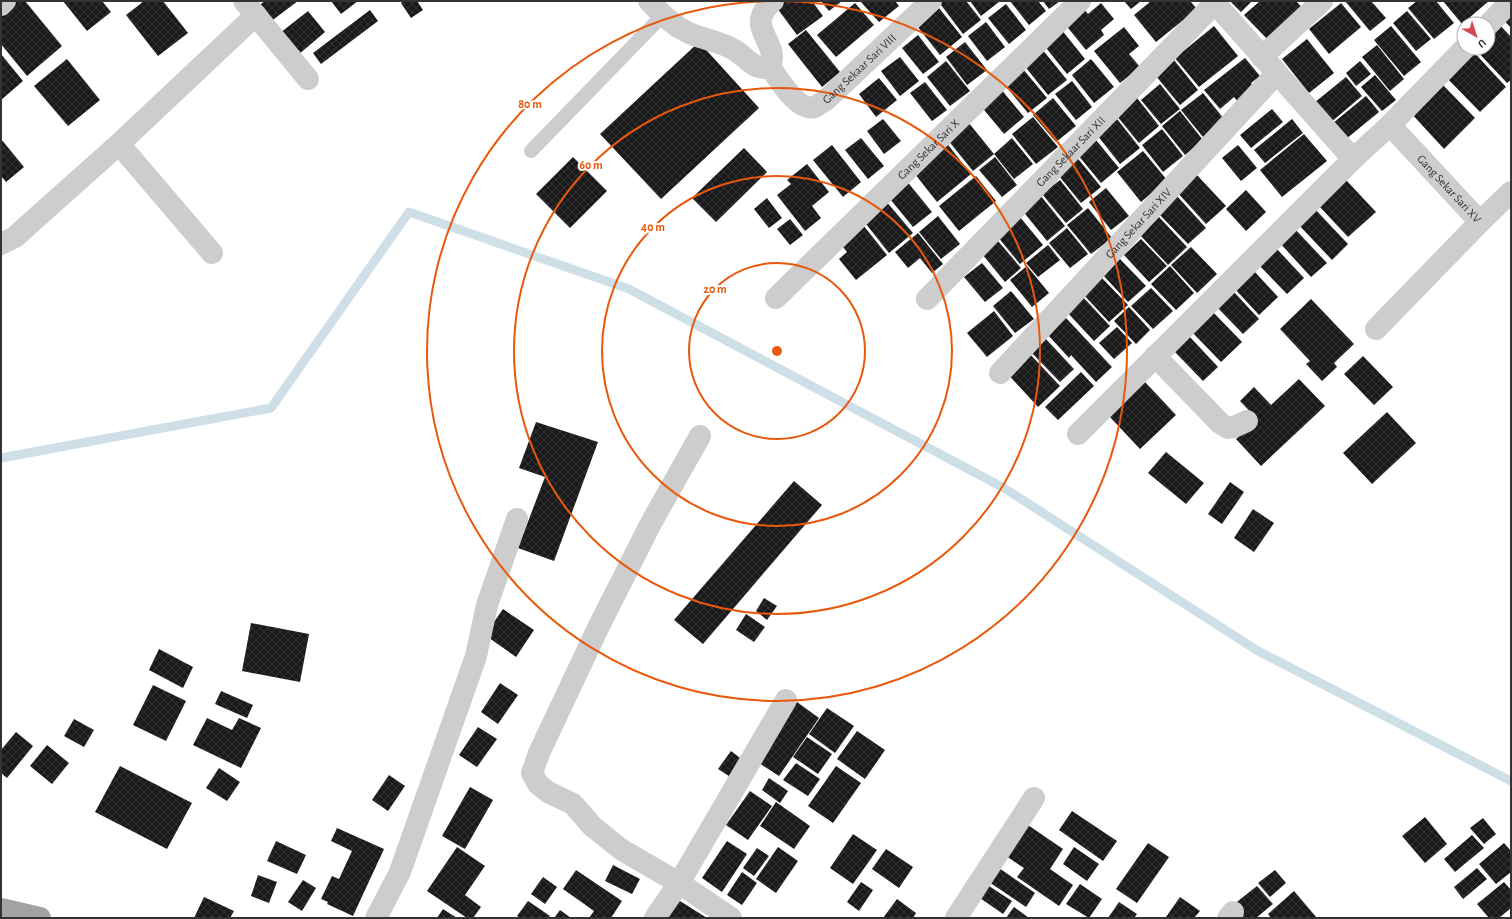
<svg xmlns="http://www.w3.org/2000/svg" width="1512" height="919" font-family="'Alegreya Sans',sans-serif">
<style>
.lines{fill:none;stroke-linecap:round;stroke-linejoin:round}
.stream{stroke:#cfdfe8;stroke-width:9}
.building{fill:url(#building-cross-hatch)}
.service{stroke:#cdcdcd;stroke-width:14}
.minor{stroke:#cdcdcd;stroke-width:22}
.trunk{stroke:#a2a2a2;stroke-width:22}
.ring{fill:none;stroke:#e8590c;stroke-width:2}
.labels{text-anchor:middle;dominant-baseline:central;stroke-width:4;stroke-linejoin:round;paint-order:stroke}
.street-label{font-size:12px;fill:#333;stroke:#fff}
.centre{fill:#e8590c;stroke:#fff;stroke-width:2}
.ring-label{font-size:12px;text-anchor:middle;font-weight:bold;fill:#e8590c;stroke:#fff;stroke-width:4;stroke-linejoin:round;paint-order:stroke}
</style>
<defs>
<pattern id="building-cross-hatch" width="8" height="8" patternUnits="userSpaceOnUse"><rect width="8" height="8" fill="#1a1a1a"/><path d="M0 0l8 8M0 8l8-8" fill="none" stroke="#333"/></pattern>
</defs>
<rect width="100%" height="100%" fill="#fff"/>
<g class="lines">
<path class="stream" d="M1 458 271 408 409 212 629 289 1004 488 1258 651 1511 781"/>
</g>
<path class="building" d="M11 1H25L62 46 27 76 1 44V9Z
M63 1H102L111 12 87 31Z
M144 1H163L188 33 158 56 126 15Z
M265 1H298L266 25 254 9Z
M331 1H358L341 14Z
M403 1H417L423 10 411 18 401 3Z
M778 1H812L823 16 797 35 774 4Z
M821 1H842L829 11Z
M862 1H895L899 6 879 22 861 2Z
M938 1H966L981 20 963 34Z
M970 1H998L999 2 981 16Z
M1010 1H1038L1046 11 1029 25Z
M1043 1H1060L1049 9Z
M1124 1H1141L1131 9Z
M1151 1H1190L1197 9 1156 42 1134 15Z
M1230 1H1252L1241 12Z
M1260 1H1296L1304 10 1270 42 1244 15Z
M1345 1H1371L1386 18 1370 31Z
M1417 1H1436L1454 23 1434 39 1408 8Z
M1443 1H1489L1462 24Z
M855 3 874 25 836 57 817 35Z
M1101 3 1114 19 1101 30 1104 35 1086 50 1064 23 1083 8 1088 14Z
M1341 3 1361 27 1329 54 1309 29Z
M1006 4 1026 30 1009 44 988 18Z
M939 8 962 37 940 55 917 26Z
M1511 9V28L1502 18Z
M370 10 378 21 321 64 313 53Z
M308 11 325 32 298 55 280 33Z
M1407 11 1431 39 1416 51 1393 23Z
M986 22 1005 47 987 61 968 36Z
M1498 23 1511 37V80L1507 83 1474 48H1488V32Z
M1214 26 1238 56 1199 87 1175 58Z
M1391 26 1421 62 1404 76 1374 40Z
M1124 27 1139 46 1129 54 1140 67 1120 83 1094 51Z
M1061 29 1085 59 1067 74 1043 44Z
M806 30 840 72 822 87 788 44Z
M918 35 939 62 923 74 902 48Z
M1307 39 1334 73 1309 93 1282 59Z
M699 42 759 108 661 199 600 134Z
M965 42 987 70 967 85 946 57Z
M1377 45 1404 79 1390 91 1362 57Z
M1470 48 1506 87 1480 112 1443 74Z
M1042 49 1067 80 1048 95 1023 64Z
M1 54 23 81 1 100Z
M900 57 919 81 900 96 881 71Z
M1245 58 1260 76 1251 83 1255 88 1238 102 1234 97 1220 109 1204 90Z
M67 59 100 100 68 126 34 86Z
M1091 59 1114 87 1094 103 1072 75Z
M1174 60 1198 90 1180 105 1155 75Z
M946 61 970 91 950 106 927 77Z
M1360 61 1371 74 1356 86 1346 73Z
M1023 69 1047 98 1028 113 1004 84Z
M1375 75 1396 100 1382 111 1361 87Z
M1346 77 1362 96 1330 123 1314 103Z
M879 78 897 100 876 117 859 94Z
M1072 81 1092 107 1076 120 1055 94Z
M925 82 947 110 932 121 910 93Z
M1441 83 1475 118 1444 149 1410 112Z
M1160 84 1180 109 1161 124 1141 100Z
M1000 88 1024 117 1004 134 980 105Z
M1203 93 1224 119 1203 137 1181 110Z
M1366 96 1379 112 1346 139 1333 123Z
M1053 98 1076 126 1056 142 1033 115Z
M1137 98 1159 126 1139 143 1116 115Z
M1272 109 1283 122 1251 148 1240 135Z
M1180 111 1203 140 1185 155 1162 126Z
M1033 117 1058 147 1036 164 1012 134Z
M883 119 901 141 884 154 867 131Z
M1117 119 1140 148 1120 164 1097 135Z
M1292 119 1303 133 1265 163 1254 150Z
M968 122 994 154 973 171 947 139Z
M1162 129 1183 156 1163 172 1142 145Z
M1304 134 1327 161 1282 197 1260 170Z
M861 138 884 166 868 179 845 150Z
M1012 138 1033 164 1014 179 994 154Z
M1 139 24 167 6 182 1 176Z
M1096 140 1119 168 1101 183 1078 155Z
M945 141 971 174 937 202 911 169Z
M832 145 861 182 843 197 813 160Z
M1238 145 1257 168 1241 181 1222 158Z
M744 148 767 172 716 222 692 198Z
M1143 151 1167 180 1141 202 1117 172Z
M1075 155 1101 187 1081 203 1055 171Z
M573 157 607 191 570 228 536 194Z
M995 157 1017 185 1002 197 979 170Z
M807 164 829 192 812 206 821 218 805 231 777 195 791 184 787 180Z
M1195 173 1226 206 1206 224 1176 191Z
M976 176 996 201 959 231 939 206Z
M905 179 932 212 913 227 886 194Z
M1060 180 1083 209 1066 223 1042 194Z
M1346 180 1376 212 1348 237 1319 206Z
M1106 188 1129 216 1111 230 1089 202Z
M1246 190 1266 212 1246 231 1226 209Z
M1040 195 1065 226 1047 241 1022 210Z
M1177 196 1206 228 1188 244 1159 214Z
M767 198 782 218 769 228 754 209Z
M885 200 913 233 889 253 862 219Z
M1313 207 1348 244 1332 260 1296 222Z
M1088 208 1112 238 1091 254 1067 225Z
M938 216 960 244 941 259 919 232Z
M1020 217 1043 245 1020 264 997 236Z
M1159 217 1187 247 1168 265 1140 235Z
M790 219 803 235 790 245 777 229Z
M863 225 887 255 856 280 839 259 847 252 840 243Z
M1067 228 1088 254 1070 268 1049 243Z
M1294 228 1327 263 1311 277 1279 242Z
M918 233 943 264 932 273 920 258 908 268 895 252Z
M1141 239 1167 266 1149 282 1124 255Z
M998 241 1021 268 1005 282 982 254Z
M1048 245 1060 260 1038 277 1026 263Z
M1191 247 1217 274 1197 293 1171 265Z
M1275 247 1304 278 1287 294 1257 263Z
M1119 258 1146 286 1128 302 1102 274Z
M982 263 1003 288 985 302 964 277Z
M1027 266 1049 293 1032 307 1010 280Z
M1170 266 1194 293 1176 310 1151 284Z
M1254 271 1278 297 1259 315 1235 289Z
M1101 277 1128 305 1109 322 1083 294Z
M1151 288 1173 311 1153 329 1131 306Z
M1011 291 1034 319 1015 333 993 306Z
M1233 291 1259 319 1243 334 1216 306Z
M1082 296 1110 326 1094 341 1066 311Z
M1311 299 1354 344 1334 363 1337 367 1322 381 1306 364 1310 361 1280 329Z
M1129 307 1150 330 1136 344 1114 321Z
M1211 310 1242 342 1221 362 1190 330Z
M994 311 1013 336 987 357 967 333Z
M1066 318 1112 367 1096 382 1071 355 1069 358 1048 335Z
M1117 327 1132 343 1114 359 1099 343Z
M1189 336 1218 367 1203 381 1174 351Z
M1044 337 1074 369 1060 382 1029 350Z
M1026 350 1060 386 1038 407 1004 370Z
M1363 356 1393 387 1374 405 1344 374Z
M1081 372 1094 386 1058 420 1045 407Z
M1299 379 1325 406 1261 466 1236 439 1257 419 1240 401 1254 387 1271 405Z
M1145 382 1176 415 1140 449 1109 416Z
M1387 412 1416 443 1372 484 1343 453Z
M536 422 598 442 554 561 518 548 545 477 519 468Z
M1166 452 1204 483 1186 504 1148 473Z
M794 481 822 505 703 644 674 620Z
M1230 482 1244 492 1222 524 1208 514Z
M1253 509 1274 523 1254 552 1234 538Z
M764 598 777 606 767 620 756 611Z
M503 609 534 630 516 657 485 635Z
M746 614 765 627 754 642 736 630Z
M251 623 309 634 300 682 242 671Z
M159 649 193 667 183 688 149 670Z
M500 683 518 695 498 724 481 712Z
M153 685 186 701 166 741 133 725Z
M221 691 253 705 247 718 215 704Z
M797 702 819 718 779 776 756 761Z
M827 708 854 726 835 753 809 734Z
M207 718 232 730 239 718 261 728 241 768 193 745Z
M74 719 94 730 84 747 64 736Z
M478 727 497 739 477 767 459 755Z
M857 731 885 750 865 779 837 759Z
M16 732 33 746 7 778 1 773V750Z
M807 737 832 754 818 774 793 757Z
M47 745 69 763 52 784 30 766Z
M731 751 744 761 732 778 718 769Z
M796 763 820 779 808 796 783 780Z
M120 766 192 803 167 849 95 812Z
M836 766 861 783 833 823 808 806Z
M219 768 240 782 227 801 206 788Z
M389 775 405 786 388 811 372 800Z
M769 778 788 791 780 803 762 790Z
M470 787 493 800 465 849 442 836Z
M750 791 772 806 748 840 726 825Z
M776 802 810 826 794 849 760 826Z
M1072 811 1117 841 1103 861 1059 830Z
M1425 817 1447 844 1425 863 1402 836Z
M1483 818 1496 834 1484 844 1470 828Z
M1025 823 1063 849 1050 869 1073 885 1059 906 1017 877 1024 868 1003 854Z
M337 828 384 849 353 916 327 904 328 902 321 899 332 876 339 879 352 851 331 841Z
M853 834 877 850 853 884 830 868Z
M1472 835 1484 848 1455 872 1444 859Z
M276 841 306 855 297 874 267 861Z
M727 841 747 854 722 892 702 878Z
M1148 843 1169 857 1137 903 1116 889Z
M1504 843 1511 851V872L1496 884 1479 864Z
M457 847 485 866 465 895 481 907 473 918H467L427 891Z
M778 847 798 861 776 893 756 879Z
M1074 847 1099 864 1087 881 1063 864Z
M757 848 769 856 754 876 743 868Z
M886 849 913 867 899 888 872 869Z
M613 865 640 879 632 894 605 881Z
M999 868 1035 893 1026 907 989 882Z
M1477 868 1487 879 1463 899 1454 887Z
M576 870 622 901 611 918H589L594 911 563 889Z
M1275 870 1286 883 1270 897 1258 883Z
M742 872 757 883 742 905 727 895Z
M258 875 277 882 269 903 251 896Z
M543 877 557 887 545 904 531 894Z
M303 880 316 888 302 911 288 902Z
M861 882 873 890 859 911 847 902Z
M1504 882 1511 890V908L1499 918H1489L1477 904Z
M1080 884 1102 899 1089 918 1066 904Z
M989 886 1012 901 1003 914 980 898Z
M1257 886 1273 904 1256 918H1244L1233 905Z
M1294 891 1317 918H1271L1268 914Z
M672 896 707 918H658Z
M204 897 234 911 230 918H194Z
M1180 897 1200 911 1194 918 1166 917Z
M897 899 916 913 913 918H883Z
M528 901 550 916 548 918H521L517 916Z
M1119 902 1137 914 1134 918H1108Z
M1014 907 1029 918H1006Z
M443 909 457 918H437Z
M560 910 571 918H554Z"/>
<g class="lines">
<path class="service" d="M531 151 663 15"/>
<g class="minor">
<path d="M244 1 308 79"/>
<path d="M649 1C660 13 673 25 687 32 703 40 722 41 736 51 747 58 756 72 770 67 781 41 742 28 773 1"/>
<path d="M1213 1 1353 159"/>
<path d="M1 5 5 1"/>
<path d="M1488 25 1511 1"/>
<path d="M1262 57 1322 1"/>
<path id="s1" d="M770 67C779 79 797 112 815 107 818 105 822 102 826 100L931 1"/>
<path id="s2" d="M1390 125 1480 222 1511 192"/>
<path d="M119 144 212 253"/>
<path d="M1 244 15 237 26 227 119 144 256 15"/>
<path id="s3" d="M776 298 1080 1"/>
<path id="s4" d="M927 299 1215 3"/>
<path d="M1376 329 1480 222"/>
<path d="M1155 356 1220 423 1228 428 1234 427 1247 421"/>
<path id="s5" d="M1000 373 1277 73"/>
<path d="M1078 434 1353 159 1390 125 1465 48"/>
<path d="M700 436 651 523 598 628 539 753 532 773 538 784 548 792 573 804 592 826 622 850 679 883 731 918"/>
<path d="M376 918 400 872 476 656 487 605 517 519"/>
<path d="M655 918 679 883 786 700"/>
<path d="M956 918 1034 798"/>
<path d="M1228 918 1233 912"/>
</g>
<path class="trunk" d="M1 909 40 918"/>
</g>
<g class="ring">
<circle cx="777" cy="351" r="88"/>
<circle cx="777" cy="351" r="175"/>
<circle cx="777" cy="351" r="263"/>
<path d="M780 1A350 350 0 1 1 774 1"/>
</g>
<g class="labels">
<g class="street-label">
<text stroke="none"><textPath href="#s1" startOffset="122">Gang Sekaar Sari VIII</textPath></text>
<text stroke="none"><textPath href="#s3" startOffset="213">Gang Sekar Sari X</textPath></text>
<text stroke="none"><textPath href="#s4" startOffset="206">Gang Sekaar Sari XII</textPath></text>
<text stroke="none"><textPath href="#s2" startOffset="87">Gang Sekar Sari XV</textPath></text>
<text stroke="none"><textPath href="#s5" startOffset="204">Gang Sekar Sari XIV</textPath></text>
</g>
</g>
<circle cx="777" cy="351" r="6" class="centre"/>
<g class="ring-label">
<text x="530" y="108">80 m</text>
<text x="591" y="169">60 m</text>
<text x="653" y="231">40 m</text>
<text x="715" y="293">20 m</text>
</g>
<rect width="1512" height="919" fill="none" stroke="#333333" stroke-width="4"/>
<g transform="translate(1476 36) rotate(141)"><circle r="19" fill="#ffffff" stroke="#adadad"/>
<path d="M0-3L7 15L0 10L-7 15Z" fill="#d34c54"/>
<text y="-6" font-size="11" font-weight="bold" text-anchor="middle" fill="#333333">U</text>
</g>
</svg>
